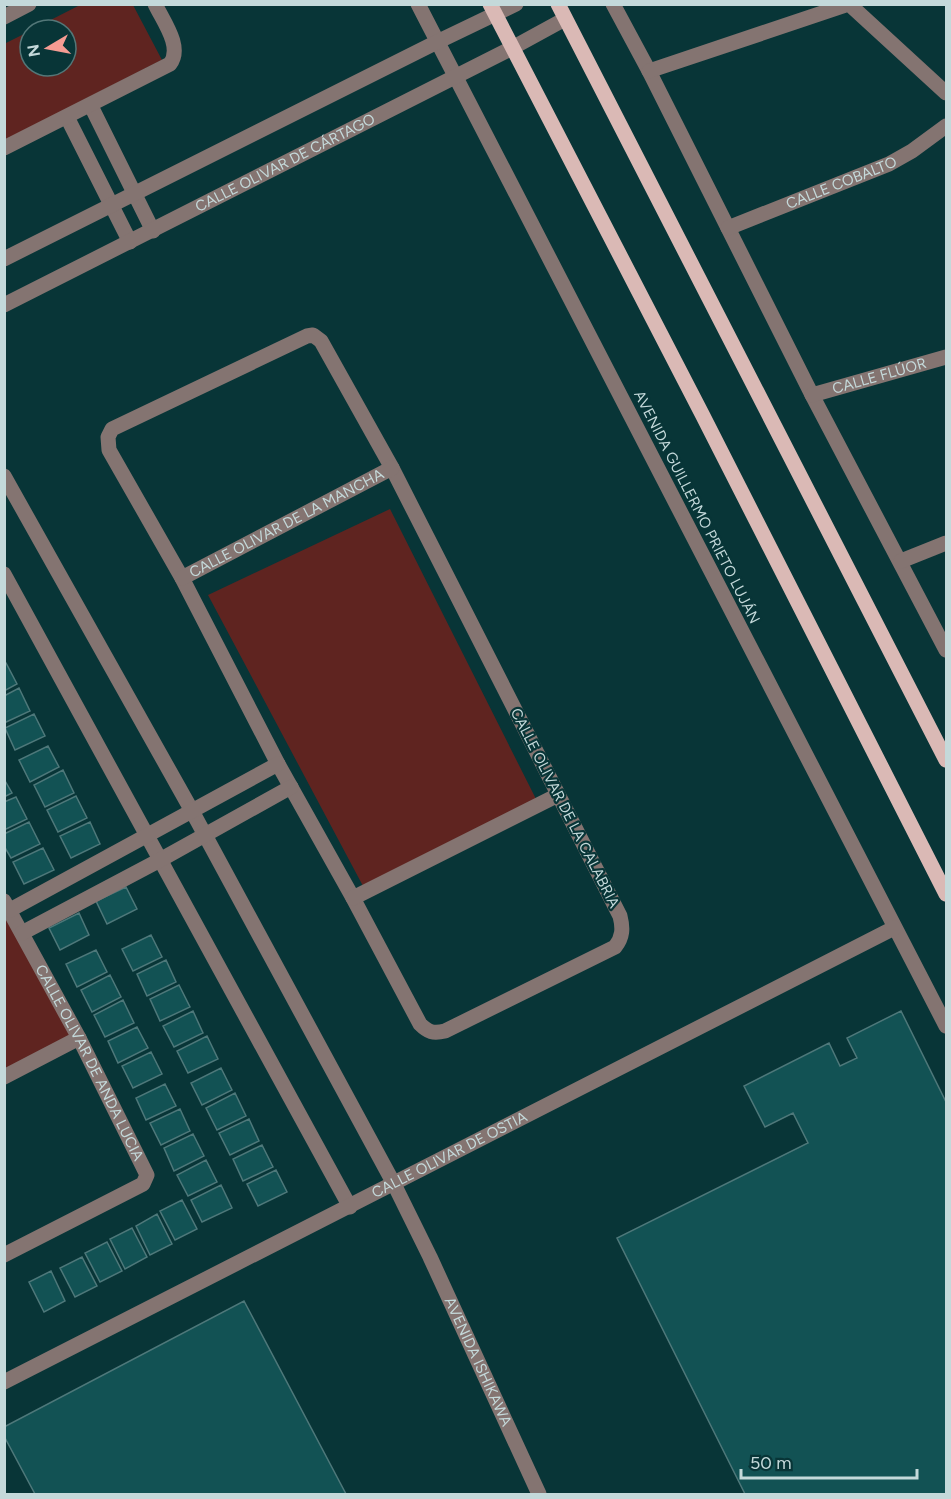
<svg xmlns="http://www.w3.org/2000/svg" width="951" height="1499" font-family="Figtree,sans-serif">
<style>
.green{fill:#5f2420}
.building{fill:#125254;stroke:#4e787a;stroke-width:1.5}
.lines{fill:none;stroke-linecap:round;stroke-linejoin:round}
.minor{stroke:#847471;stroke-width:15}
.major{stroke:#dab9b5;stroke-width:15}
.labels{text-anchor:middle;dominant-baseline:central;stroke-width:4.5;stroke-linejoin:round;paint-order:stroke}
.street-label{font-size:15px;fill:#c4d9da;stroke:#083537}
</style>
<rect width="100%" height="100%" fill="#083537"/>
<path class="green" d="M80 5H133L162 60 5 140 4 44 30 31V66H66V30H31Z
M390 509 536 799 363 886 208 595Z
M4 902 79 1038 4 1077Z"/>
<path class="building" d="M4 663H6L17 684 4 691Z
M19 688 30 711 4 723V696Z
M34 714 45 736 15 750 5 728Z
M48 746 59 767 30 782 19 760Z
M63 770 74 793 45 807 34 785Z
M4 779 12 793 4 797Z
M76 796 87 818 58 832 47 810Z
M16 797 27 819 4 830V802Z
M29 822 40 844 11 858 4 846V834Z
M90 822 100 844 71 858 60 836Z
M43 848 54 870 24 884 13 862Z
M126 887 137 909 107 924 96 901Z
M79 913 89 935 60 950 49 928Z
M151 935 162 957 133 971 122 949Z
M96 950 107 972 77 987 66 964Z
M166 960 176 982 147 996 137 974Z
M110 975 121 997 92 1012 81 990Z
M179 985 190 1007 160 1021 150 999Z
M123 1000 134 1023 105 1037 94 1015Z
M193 1011 203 1033 174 1047 163 1026Z
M901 1011 946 1102V1494H745L617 1238 808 1143 793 1113 765 1127 744 1086 829 1043 840 1066 857 1058 847 1038Z
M137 1027 148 1048 118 1063 108 1041Z
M207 1036 218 1059 188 1073 177 1051Z
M151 1052 162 1074 133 1088 122 1066Z
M221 1068 232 1090 202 1105 191 1083Z
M165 1084 176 1106 146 1120 136 1098Z
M235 1093 246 1116 217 1130 206 1108Z
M180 1109 190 1131 161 1145 150 1123Z
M249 1119 259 1141 230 1155 219 1133Z
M193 1134 204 1156 174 1171 164 1148Z
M262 1145 273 1167 243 1181 233 1159Z
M206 1160 217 1182 188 1196 177 1175Z
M276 1170 287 1192 258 1206 247 1184Z
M221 1185 232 1208 202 1222 191 1200Z
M182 1200 197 1229 175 1240 160 1211Z
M157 1214 172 1244 150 1255 136 1226Z
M132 1228 147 1257 125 1269 110 1239Z
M107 1242 122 1271 100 1282 85 1253Z
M82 1257 97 1286 75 1297 60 1268Z
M51 1271 65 1301 44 1312 29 1282Z
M244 1301 346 1494H35L4 1436V1427Z"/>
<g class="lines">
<g class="minor">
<path d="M418 4 946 1026"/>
<path d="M613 4 649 71 812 395 946 650"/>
<path d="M4 17 29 4"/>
<path d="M649 71 849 4 946 93"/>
<path d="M91 106 153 231"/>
<path d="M67 117 130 242"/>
<path d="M4 148 170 64C183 47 163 21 155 4"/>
<path id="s1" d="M728 228 889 164 912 151 946 126"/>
<path d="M4 259 437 42 516 4"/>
<path id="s2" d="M4 305 512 48 565 19"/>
<path d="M313 335 321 341 392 468 620 916C623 928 623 937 615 947L445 1031C433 1034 428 1032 420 1024L353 898 278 764 182 578 109 450 108 437 112 429 307 336Z"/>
<path id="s3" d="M812 395 946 357"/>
<path id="s4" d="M4 476 192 811 394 1184 430 1257 539 1494"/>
<path d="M901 561 946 543"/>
<path d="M4 574 350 1207"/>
<path id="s5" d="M182 578 392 468"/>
<path d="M353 898 558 795"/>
<path id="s6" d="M4 901 79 1038 147 1175 143 1184 4 1255"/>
<path d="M10 910 278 764"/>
<path d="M22 933 160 860 291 787"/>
<path d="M4 1077 79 1038"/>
<path id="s7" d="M4 1382 894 928"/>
</g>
<path class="major" d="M490 4 702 414 946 894
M558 4 946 760"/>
</g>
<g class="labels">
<g class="street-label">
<text stroke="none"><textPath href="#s2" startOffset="315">CALLE OLIVAR DE CÁRTAGO</textPath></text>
<text stroke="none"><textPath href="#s1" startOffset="122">CALLE COBALTO</textPath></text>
<text stroke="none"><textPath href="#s3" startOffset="70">CALLE FLÚOR</textPath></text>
<text transform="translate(697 507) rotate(63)">AVENIDA GUILLERMO PRIETO LUJÁN</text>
<text stroke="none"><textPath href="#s5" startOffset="118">CALLE OLIVAR DE LA MANCHA</textPath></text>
<text transform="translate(565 808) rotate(63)">CALLE OLIVAR DE LA CALABRIA</text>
<text stroke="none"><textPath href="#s6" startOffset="183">CALLE OLIVAR DE ANDA LUCIA</textPath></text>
<text stroke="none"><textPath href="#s7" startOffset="500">CALLE OLIVAR DE OSTIA</textPath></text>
<text stroke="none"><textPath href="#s4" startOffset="1005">AVENIDA ISHIKAWA</textPath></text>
</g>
</g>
<rect width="951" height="1499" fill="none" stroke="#c4d9da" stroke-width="12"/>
<g transform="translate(48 48) rotate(260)"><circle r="28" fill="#083537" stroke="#537778" stroke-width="1.5"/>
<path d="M0-4.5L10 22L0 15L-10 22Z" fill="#f59c93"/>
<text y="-9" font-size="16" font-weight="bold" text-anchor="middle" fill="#c4d9da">N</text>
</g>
<path d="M741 1469v9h176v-9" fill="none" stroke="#c4d9da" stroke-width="3"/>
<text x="750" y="1469" font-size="18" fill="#c4d9da" stroke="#083537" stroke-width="4.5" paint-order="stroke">50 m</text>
</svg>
